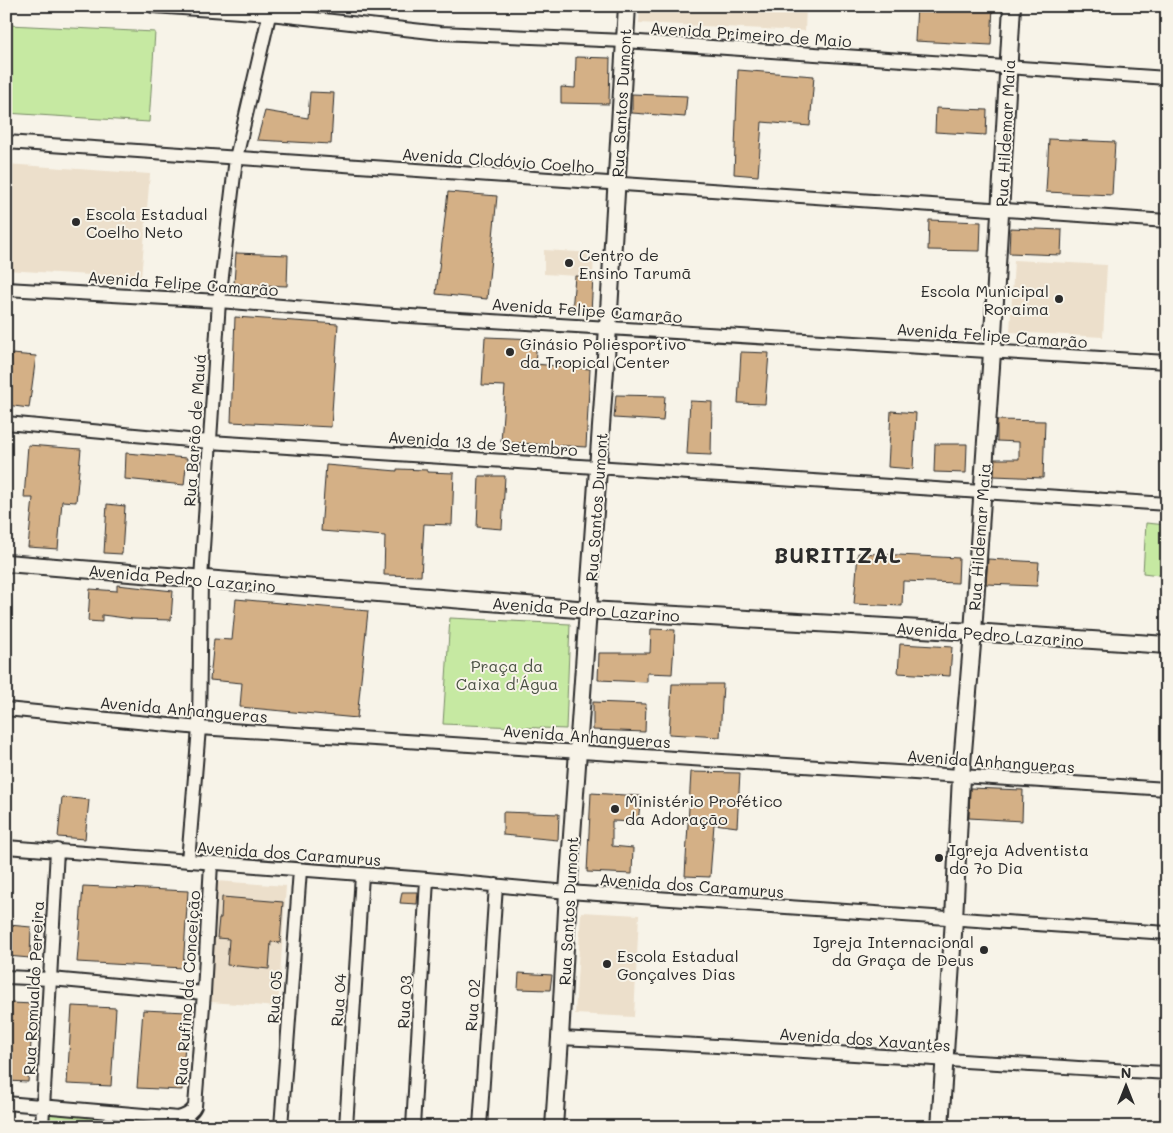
<svg xmlns="http://www.w3.org/2000/svg" width="1173" height="1133" font-family="Mali,sans-serif">
<style>
.built{fill:#ecdfcb}
.green{fill:#c6e9a2;stroke:#788a66}
.building{fill:#d4b086;stroke:#2b2b2b}
.lines{fill:none;stroke-linecap:round;stroke-linejoin:round}
.minor-casing{stroke:#2b2b2b;stroke-width:16}
.major-casing{stroke:#2b2b2b;stroke-width:20}
.minor{stroke:#f7f3e8;stroke-width:12}
.major{stroke:#f7f3e8;stroke-width:16}
.poi-dot{fill:#2b2b2b;stroke:#f7f3e8;stroke-width:2}
.labels{text-anchor:middle;dominant-baseline:central;stroke-width:4;stroke-linejoin:round;paint-order:stroke}
.street-label{font-size:16px;fill:#2b2b2b;stroke:#f7f3e8}
.poi-label{font-size:16px;fill:#2b2b2b;stroke:#f7f3e8;text-anchor:start}
.park-label{font-size:16px;fill:#4a5143;stroke:#f7f3e8}
.district-label{font-size:21px;font-weight:bold;letter-spacing:1px;fill:#2b2b2b;stroke:#f7f3e8}
</style>
<rect width="100%" height="100%" fill="#f7f3e8"/>
<filter id="ink" filterUnits="userSpaceOnUse"><feTurbulence type="fractalNoise" baseFrequency=".02" numOctaves="2"/><feDisplacementMap in="SourceGraphic" scale="10" xChannelSelector="R" yChannelSelector="G"/><feConvolveMatrix kernelMatrix="1 2 1 2 8 2 1 2 1" color-interpolation-filters="sRGB"/></filter>
<g filter="url(#ink)">
<path class="built" d="M640 6H806L805 31 639 23Z
M6 164 150 174 141 278 6 270Z
M544 250 594 253 593 277 544 274Z
M1014 260 1107 265 1103 337 1010 332Z
M217 881 286 886 278 1007 210 1002Z
M581 912 639 915 634 1017 575 1014Z"/>
<path class="green" d="M9 25 155 32 149 122 6 113V40Z
M1146 523 1167 525V576L1143 573Z
M450 618 570 624 566 729 443 724Z
M52 1110 208 1124V1127H46L47 1114Z"/>
<path class="building" d="M917 6H993L991 45 915 41Z
M576 57 610 58 609 104 561 103V87L575 88Z
M738 70 814 76 810 126 762 122 758 176 734 174Z
M310 92 334 93 331 144 257 140 265 111 308 118Z
M632 94 687 96 685 117 632 113Z
M936 108 987 110 986 135 935 132Z
M1049 139 1115 142 1112 195 1046 192Z
M448 192 497 196 487 299 436 294Z
M929 220 981 222 980 251 928 250Z
M1010 228 1062 230 1061 255 1009 253Z
M236 253 288 255 287 286 234 284Z
M575 276 593 277 591 312 572 311Z
M235 317 338 324 331 427 231 422Z
M485 337 537 339 535 364 590 369 586 447 501 442 505 386 482 385Z
M741 352 769 353 765 404 738 403Z
M12 354 36 356 29 408 6 405V388Z
M616 395 665 396 663 421 614 418Z
M690 401 712 402 711 455 687 454Z
M891 411 916 413 913 469 888 467Z
M997 420 1045 421 1043 478 994 476 995 459H1019V442L997 441Z
M935 444H967L966 473 934 472Z
M28 445 81 449 76 502 62 501 58 549 28 547 33 498H24Z
M126 453 187 458 184 485 125 479Z
M326 465 397 471V469L427 470V472L454 473 452 525 424 524 421 576 384 575 385 536 321 531Z
M479 476H505L502 529 477 527Z
M107 504 125 506 122 554 104 553Z
M858 553 959 558 958 583 903 581 902 606 854 604Z
M988 559 1039 562 1037 586 986 584Z
M117 585 173 591 171 620 133 619 102 615V622L88 621 90 589 117 591Z
M236 599 368 611 357 718 240 707 242 683 210 680 214 639 232 640Z
M651 629 675 630 672 674 647 673V682L598 680 599 653H650Z
M900 644 952 647 950 676 898 673Z
M672 684H723L720 737 669 734Z
M593 702 646 704 645 732 593 730Z
M691 772 740 773 737 827 714 824 710 877 685 876Z
M970 788 1023 790 1022 821 969 818Z
M591 793 641 796 638 822 612 821V846L633 848 632 874 587 872Z
M62 797 89 800 85 839 58 837Z
M503 812 559 814 558 840 503 835Z
M83 886 188 891 183 968 77 962Z
M402 892H418L417 904 400 903Z
M222 897 283 902 280 943 271 942 269 969 227 965 229 939 217 938 219 918H221Z
M9 925 31 927 30 958 7 956Z
M519 973 552 975 550 990 518 989Z
M11 1003 34 1004 28 1082 6 1081Z
M72 1006 116 1008 111 1086 67 1084Z
M143 1010 187 1012 182 1090 137 1088Z"/>
<g class="lines">
<defs>
<path id="minor" d="M153 6 270 14 440 33 625 41 1167 78
M6 142 1167 221
M6 289 219 301 394 315 1167 362
M6 423 210 442 1167 504
M6 709 199 728 1167 789
M6 847 427 879 568 892 1167 933
M188 861 199 728 201 579 219 301 236 158 271 7
M6 977 51 979 204 993
M560 1038C763 1047 965 1062 1167 1073
M6 1103 178 1118C186 1116 192 1113 195 1106L204 993 211 863
M184 1116 193 1127
M42 1127 57 850
M281 1127 300 870
M346 1127 362 875
M413 1127 427 879
M480 1127 496 885"/>
<path id="major" d="M6 563 589 610 973 632 1167 645
M554 1127 560 1038 568 892 608 328 627 6
M940 1127 954 919 961 776 973 632 992 352 1012 6"/>
</defs>
<use href="#minor" class="minor-casing"/>
<use href="#major" class="major-casing"/>
<use href="#minor" class="minor"/>
<use href="#major" class="major"/>
</g>
</g>
<g class="poi-dot">
<circle cx="76" cy="222" r="5"/>
<circle cx="569" cy="263" r="5"/>
<circle cx="1059" cy="299" r="5"/>
<circle cx="510" cy="352" r="5"/>
<circle cx="615" cy="809" r="5"/>
<circle cx="939" cy="858" r="5"/>
<circle cx="984" cy="950" r="5"/>
<circle cx="607" cy="964" r="5"/>
</g>
<g class="labels">
<g class="street-label">
<text transform="translate(751 34) rotate(4)">Avenida Primeiro de Maio</text>
<text transform="translate(621 103) rotate(-87)">Rua Santos Dumont</text>
<text transform="translate(1005 133) rotate(-87)">Rua Hildemar Maia</text>
<text transform="translate(498 160) rotate(4)">Avenida Clodóvio Coelho</text>
<text transform="translate(183 283) rotate(4)">Avenida Felipe Camarão</text>
<text transform="translate(587 310) rotate(4)">Avenida Felipe Camarão</text>
<text transform="translate(992 335) rotate(4)">Avenida Felipe Camarão</text>
<text transform="translate(194 430) rotate(-86)">Rua Barão de Mauá</text>
<text transform="translate(483 443) rotate(4)">Avenida 13 de Setembro</text>
<text transform="translate(596 507) rotate(-86)">Rua Santos Dumont</text>
<text transform="translate(979 537) rotate(-86)">Rua Hildemar Maia</text>
<text transform="translate(182 578) rotate(5)">Avenida Pedro Lazarino</text>
<text transform="translate(586 609) rotate(4)">Avenida Pedro Lazarino</text>
<text transform="translate(990 634) rotate(4)">Avenida Pedro Lazarino</text>
<text transform="translate(184 709) rotate(5)">Avenida Anhangueras</text>
<text transform="translate(587 736) rotate(4)">Avenida Anhangueras</text>
<text transform="translate(991 761) rotate(4)">Avenida Anhangueras</text>
<text transform="translate(289 853) rotate(4)">Avenida dos Caramurus</text>
<text transform="translate(692 885) rotate(4)">Avenida dos Caramurus</text>
<text transform="translate(568 911) rotate(-87)">Rua Santos Dumont</text>
<text transform="translate(33 988) rotate(-87)">Rua Romualdo Pereira</text>
<text transform="translate(187 988) rotate(-86)">Rua Rufino da Conceição</text>
<text transform="translate(274 997) rotate(-86)">Rua 05</text>
<text transform="translate(338 1000) rotate(-86)">Rua 04</text>
<text transform="translate(404 1002) rotate(-87)">Rua 03</text>
<text transform="translate(472 1005) rotate(-86)">Rua 02</text>
<text transform="translate(865 1039) rotate(4)">Avenida dos Xavantes</text>
</g>
<g class="poi-label">
<text x="86" y="213">Escola Estadual<tspan x="86" dy="18">Coelho Neto</tspan></text>
<text x="579" y="254">Centro de<tspan x="579" dy="18">Ensino Tarumã</tspan></text>
<text x="1049" y="290" text-anchor="end">Escola Municipal<tspan x="1049" dy="18">Roraima</tspan></text>
<text x="520" y="343">Ginásio Poliesportivo<tspan x="520" dy="18">da Tropical Center</tspan></text>
<text x="625" y="800">Ministério Profético<tspan x="625" dy="18">da Adoração</tspan></text>
<text x="949" y="849">Igreja Adventista<tspan x="949" dy="18">do 7o Dia</tspan></text>
<text x="974" y="941" text-anchor="end">Igreja Internacional<tspan x="974" dy="18">da Graça de Deus</tspan></text>
<text x="617" y="955">Escola Estadual<tspan x="617" dy="18">Gonçalves Dias</tspan></text>
</g>
<g class="park-label">
<text x="507" y="665">Praça da<tspan x="507" dy="18">Caixa d'Água</tspan></text>
</g>
<g class="district-label">
<text x="838" y="554">BURITIZAL</text>
</g>
</g>
<rect width="1173" height="1133" fill="none" stroke="#f7f3e8" stroke-width="25"/>
<rect x="12" y="12" width="1148" height="1108" fill="none" stroke="#2b2b2b" stroke-width="2" filter="url(#ink)"/>
<g transform="translate(1126 1086)" stroke="#f7f3e8" stroke-width="4" paint-order="stroke">
<path d="M0-4L9 19L0 12L-9 19Z" fill="#2b2b2b"/>
<text y="-8" font-size="14" font-weight="bold" text-anchor="middle" fill="#2b2b2b">N</text>
</g>
</svg>
